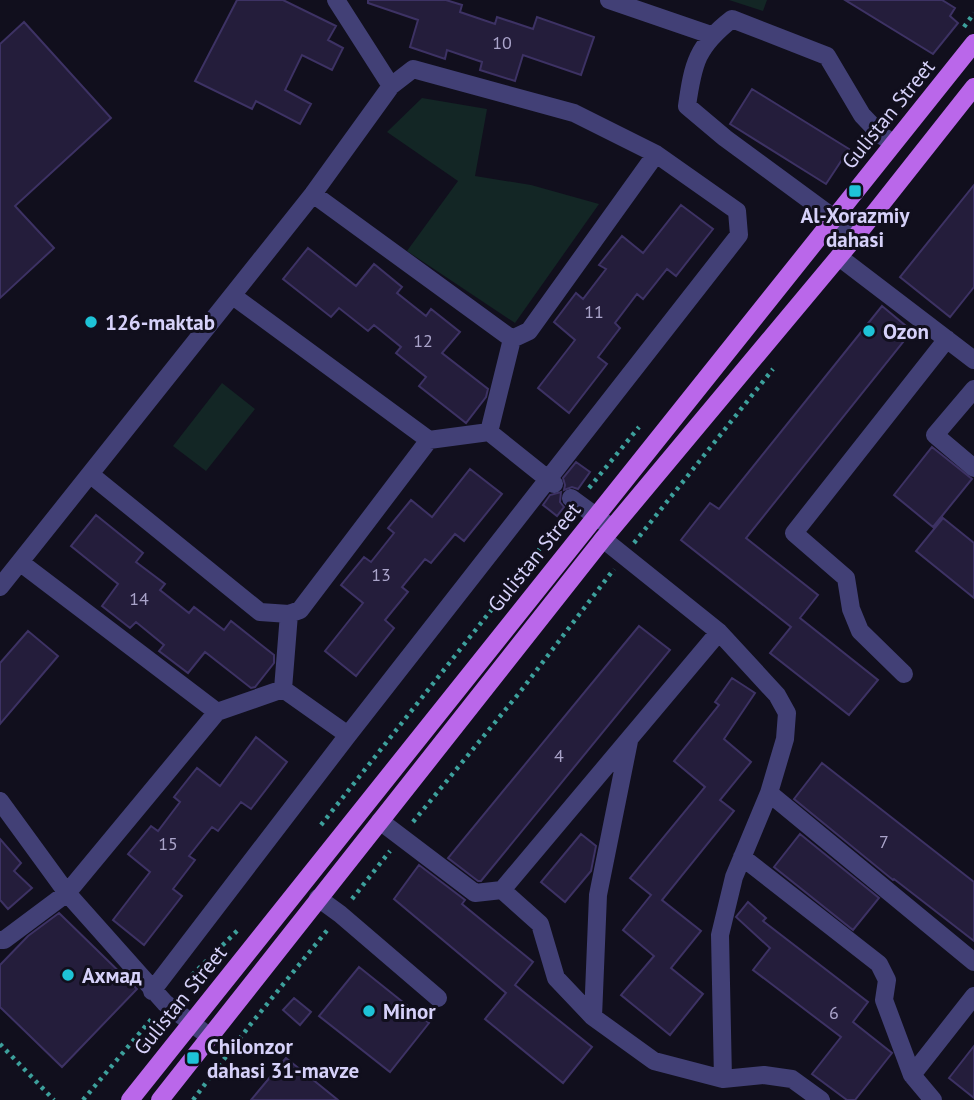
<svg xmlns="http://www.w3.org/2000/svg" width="974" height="1100" font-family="'PT Sans',sans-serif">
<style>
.green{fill:#132625}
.building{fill:#241d3b;stroke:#3d3264;stroke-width:2}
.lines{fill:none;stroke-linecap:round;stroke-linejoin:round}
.path{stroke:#3da09c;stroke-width:4.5;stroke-dasharray:3.5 5;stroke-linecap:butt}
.minor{stroke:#424076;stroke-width:18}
.major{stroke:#ba67ea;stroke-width:18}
.poi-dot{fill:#1ec3d7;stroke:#110f1d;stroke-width:2.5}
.labels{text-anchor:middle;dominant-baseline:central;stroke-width:6;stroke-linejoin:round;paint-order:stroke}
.number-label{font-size:18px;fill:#aaa4ca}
.street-label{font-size:21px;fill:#d6d1f9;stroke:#110f1d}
.poi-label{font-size:21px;font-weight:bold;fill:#d6d1f9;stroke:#110f1d;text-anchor:start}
</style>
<rect width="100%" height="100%" fill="#110f1d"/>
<path class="green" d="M729 0H767L763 11Z
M422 98 487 109 475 176 531 185 599 204 515 323 407 251 458 181 387 132Z
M222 383 255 409 206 471 173 446Z"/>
<path class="building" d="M237 0H283L336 26 328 40 343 48 332 70 302 55 285 90 311 104 300 124 256 101 252 109 195 81Z
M368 0H446L462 5 460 12 495 24 497 17 533 29 537 17 594 37 581 75 523 55 515 81 480 70 482 62 447 50 445 59 410 47 418 20 368 3Z
M845 0H942L955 8 950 16 958 23 933 54Z
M24 22 111 118 15 206 54 248 0 298V44Z
M752 89 849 149 826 184 730 124Z
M974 185V287L950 317 900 277Z
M681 205 713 229 676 276 667 269 643 299 637 294 615 323 620 328 598 357 607 364 569 413 538 388 575 340 554 322 576 293 583 299 606 269 599 265 622 236 643 253Z
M308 248 356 286 374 264 402 287 397 293 426 316 431 309 460 332 442 353 488 389 486 397 466 423 419 386 426 377 396 353 401 347 374 325 368 331 339 308 331 317 283 279Z
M882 306 912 331 746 538 818 595 800 618 878 680 849 715 770 653 791 627 681 540 710 503 719 509Z
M932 447 972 479 933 527 894 495Z
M576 462 590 472 578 489 572 487 564 490 565 485 563 478Z
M470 469 502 494 464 541 455 534 431 563 425 559 402 587 408 592 385 620 394 628 356 676 325 651 363 603 341 585 364 557 371 562 394 533 388 528 411 500 432 517Z
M561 492 560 502 564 507 557 516 543 505 550 495Z
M96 515 143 553 136 562 165 584 160 590 189 613 194 607 224 630 231 621 274 655V663L255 687 251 688 205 652 188 673 159 651 164 645 136 622 130 628 102 606 118 584 71 546Z
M943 518 974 543V598L916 551Z
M639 626 670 650 481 881H478L448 858Z
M28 631 58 656 0 724V663Z
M732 678 755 693 724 739 751 762 720 800 734 811 662 900 701 931 671 968 703 994 670 1035 621 995 654 956 623 930 651 895 630 878 705 787 674 761 719 705 715 702Z
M256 737 287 762 251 809 241 802 218 831 212 827 189 856 195 860 173 889 182 896 144 945 113 920 150 872 128 854 151 826 158 831 180 802 174 797 197 768 220 786Z
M822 763 974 882V941L894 879 893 880 794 799Z
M581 834 596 846 591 871 565 902 541 882Z
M800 834 879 898 853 930 774 867Z
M0 839 21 863 14 871 32 888 8 909 0 900Z
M419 865 465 900 462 904 533 962 515 985 592 1047 563 1083 485 1019 506 993 394 899Z
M748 902 766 918 763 921 868 1002 853 1022 892 1053 855 1100H847L812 1074 841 1037 753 970 770 948 736 917Z
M59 913 137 989 62 1067 0 1007V965L28 936Z
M359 967 429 1023 390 1072 319 1016Z
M294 998 311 1012 300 1025 283 1010Z
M974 1046V1098L949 1078Z
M286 1058 338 1100H251Z"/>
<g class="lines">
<path class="path" d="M964 27 974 13
M589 488 639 427
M634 543 773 369
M413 822 520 692 614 569
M321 825 565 517
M352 899 390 851
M186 981 240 928
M0 1044 54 1100
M83 1100 154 1016
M193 1100 250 1025 329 928"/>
<path class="minor" d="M609 0 711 35
M313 194 512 339 529 331 656 154
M857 235 725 138 687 106C693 63 697 46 732 19L827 56 862 115 881 135 893 143
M839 257 974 360
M233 296 429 440
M512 339 489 432 554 484
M974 389 935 435 974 468
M91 475 260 612 289 614 300 610 429 440 489 432
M571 498 612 528
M603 539 719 632 777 695 787 713 785 739 769 793 734 877 720 935 723 1079
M0 587 313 194 391 86 336 0
M289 614 283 689 348 735
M904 674 860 631 851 609 846 578 794 533 947 339
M217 712 283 689
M629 741 598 895 593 1017 654 1061 723 1079 764 1075 792 1079 821 1100
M769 793 974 962
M0 801 67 893 217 712 21 563
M380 821 475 893 502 890
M742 857 879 964 887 980 884 1000 912 1075
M318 898 340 914 438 998
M0 940H4L67 893 165 1003 210 1037
M152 991 348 735 739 235 737 211 656 154 574 113 413 69 391 86
M593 1017 556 978 540 924 502 890 719 632
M933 1100 912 1075 974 996"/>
<path class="major" d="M130 1100 974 43
M160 1100 603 539 857 235 974 87"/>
</g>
<g class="poi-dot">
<rect x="848" y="184" width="14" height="14" rx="3.5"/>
<circle cx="91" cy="322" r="7"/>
<circle cx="869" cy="331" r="7"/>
<circle cx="68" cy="975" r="7"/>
<circle cx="369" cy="1011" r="7"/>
<rect x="186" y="1051" width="14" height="14" rx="3.5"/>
</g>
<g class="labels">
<g class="number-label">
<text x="502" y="42">10</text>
<text x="594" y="311">11</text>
<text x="423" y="340">12</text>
<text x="381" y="574">13</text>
<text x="139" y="598">14</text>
<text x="559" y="755">4</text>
<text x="884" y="841">7</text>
<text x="168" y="843">15</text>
<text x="834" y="1012">6</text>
</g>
<g class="street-label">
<text transform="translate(888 114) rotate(-51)">Gulistan Street</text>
<text transform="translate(534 557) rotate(-51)">Gulistan Street</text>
<text transform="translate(180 1000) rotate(-51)">Gulistan Street</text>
</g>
<g class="poi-label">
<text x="855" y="215" text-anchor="middle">Al-Xorazmiy<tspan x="855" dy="24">dahasi</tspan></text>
<text x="105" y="322">126-maktab</text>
<text x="883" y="331">Ozon</text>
<text x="82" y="975">Ахмад</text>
<text x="383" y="1011">Minor</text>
<text x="207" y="1046">Chilonzor<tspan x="207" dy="24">dahasi 31-mavze</tspan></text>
</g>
</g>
</svg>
